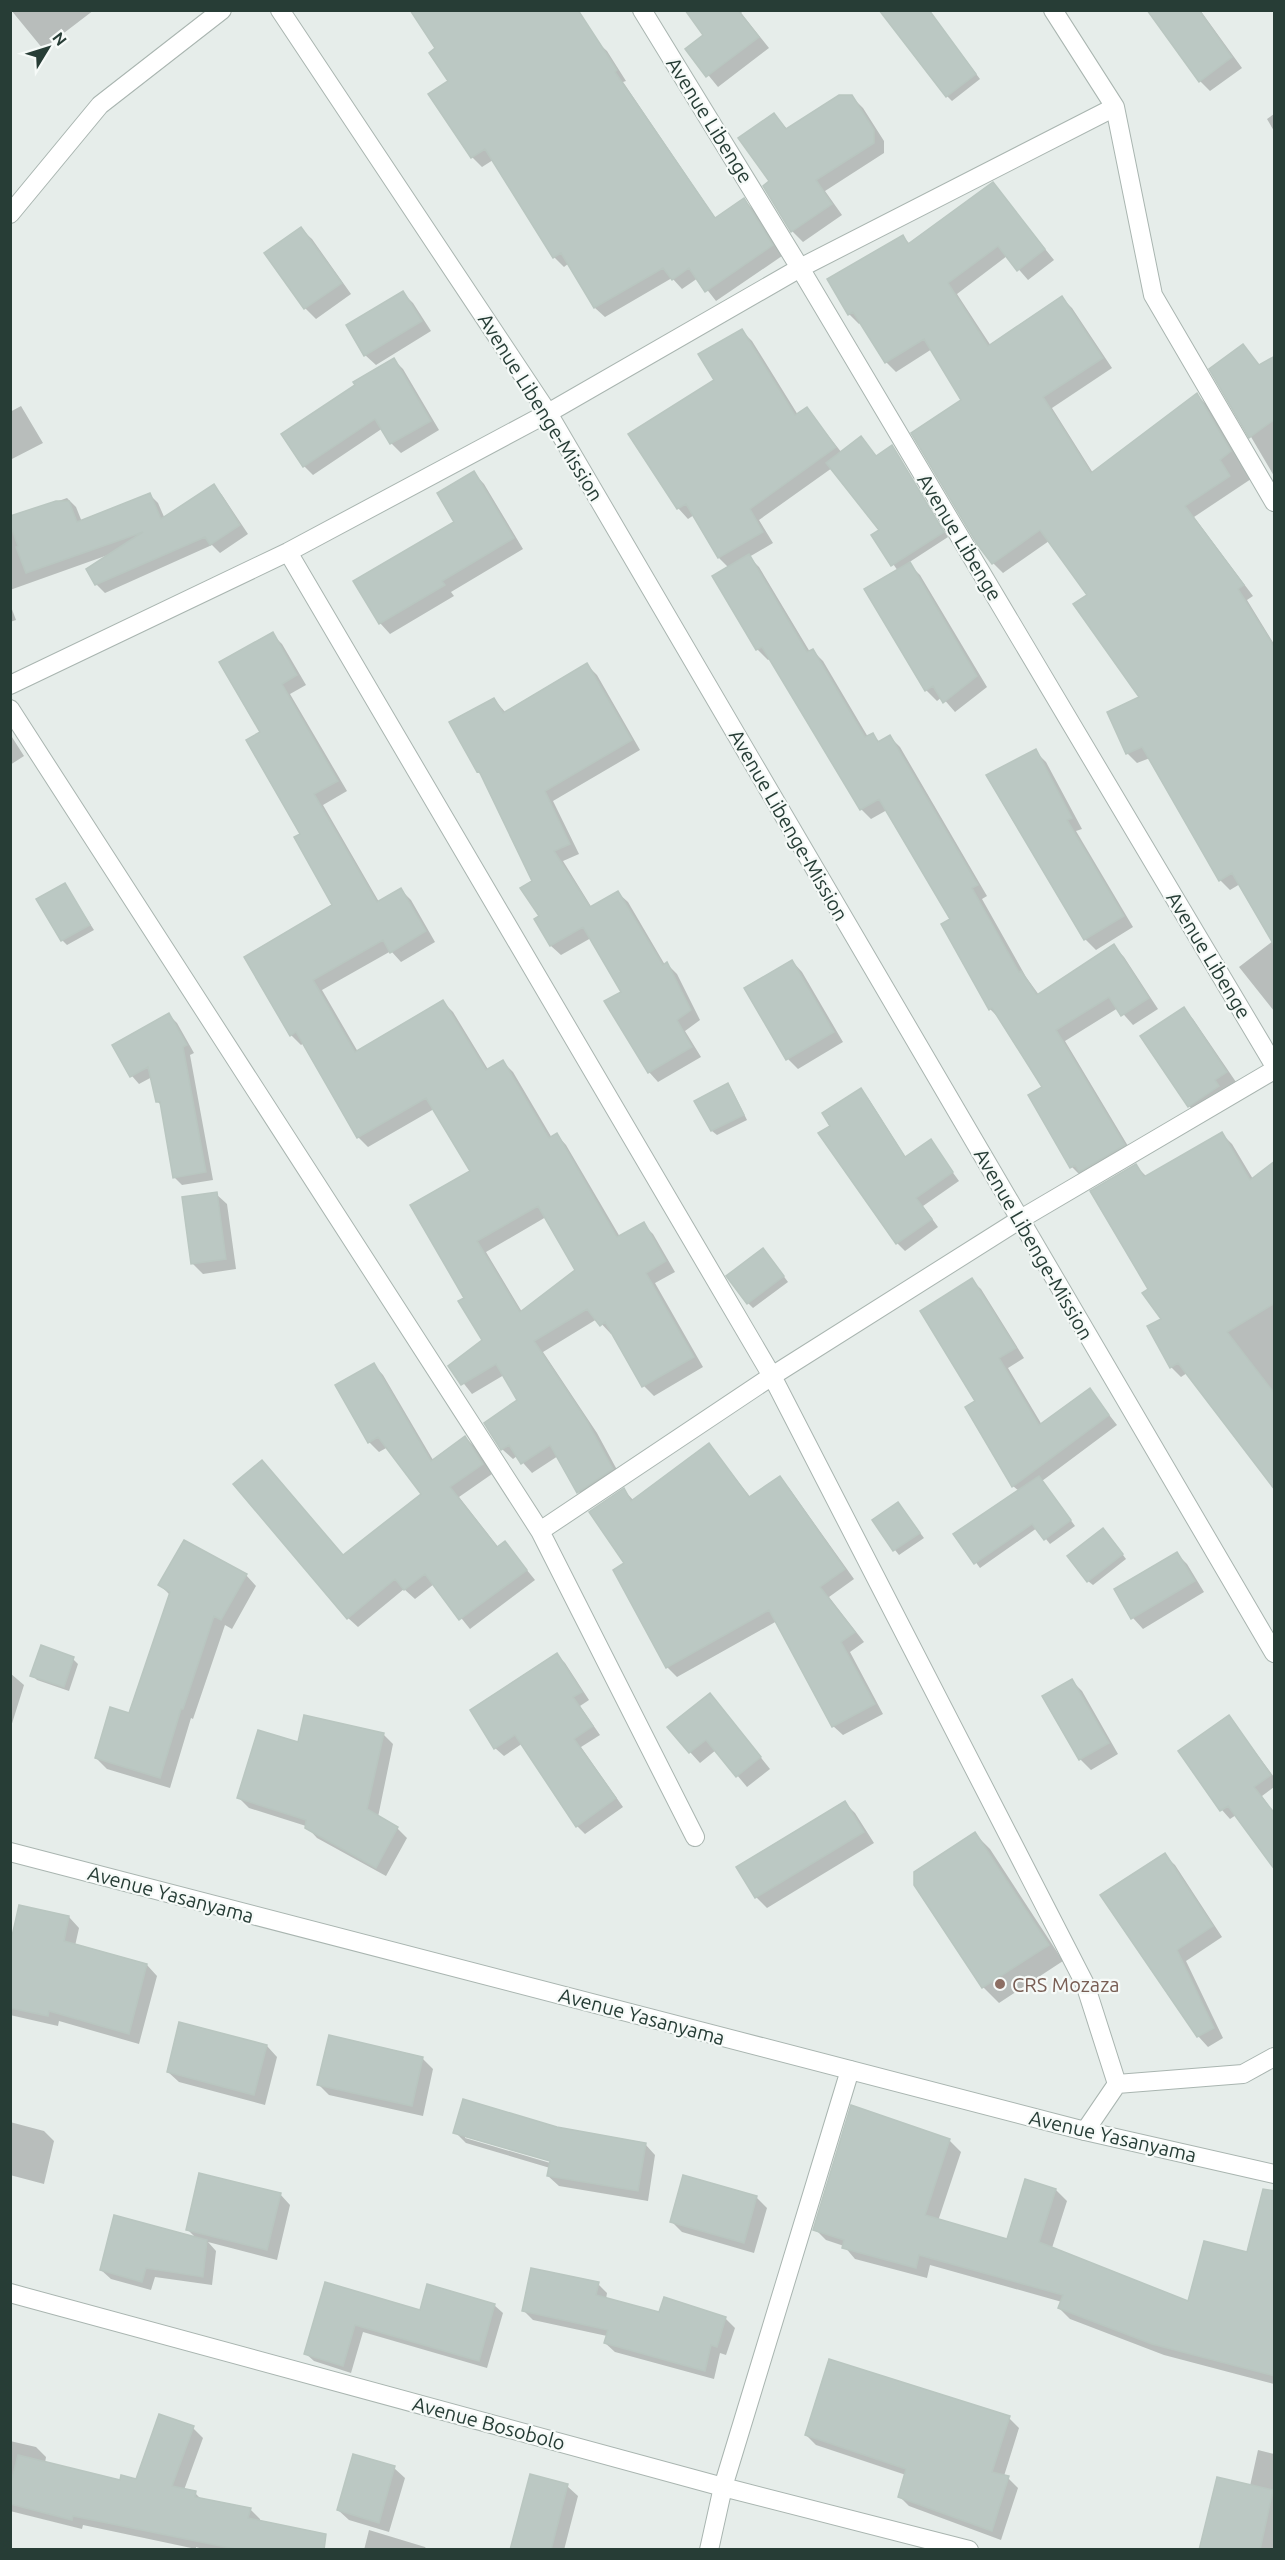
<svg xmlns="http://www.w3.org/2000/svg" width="1285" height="2560" font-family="Ubuntu,sans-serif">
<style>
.shadow{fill:#0003;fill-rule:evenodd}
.building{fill:#bbc8c3;stroke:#b9c6c0;stroke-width:1.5;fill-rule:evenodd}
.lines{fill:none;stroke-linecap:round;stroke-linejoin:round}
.minor-casing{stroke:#a9b5b0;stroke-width:20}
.tertiary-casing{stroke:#a9b5b0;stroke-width:20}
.minor{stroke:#fff;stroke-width:18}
.tertiary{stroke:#fff;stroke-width:18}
.education-dot{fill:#8d6e63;stroke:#f6faf8;stroke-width:2}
.labels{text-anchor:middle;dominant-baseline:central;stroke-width:4.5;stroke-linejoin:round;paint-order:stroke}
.street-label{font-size:20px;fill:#273d36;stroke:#f6faf8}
.education-label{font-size:20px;fill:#785e54;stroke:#f6faf8;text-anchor:start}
</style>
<rect width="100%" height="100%" fill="#e6edea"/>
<path class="shadow" d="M11 10H94L43 49Z
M687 10H744L741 13 769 48 718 87 687 49 706 35Z
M928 10 980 79 952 101 947 96Z
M1164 10H1200L1242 68 1210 91 1200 81Z
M597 42 607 51 626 81 623 82 716 219 744 200 754 210 782 256 716 301 698 278 682 289 672 278 605 317 595 308 569 263 564 267 554 257 493 160 482 167 472 157 430 94Z
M852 97 863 108 884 141V153L825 191 842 215 803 242 793 232 765 186 771 182 774 115 788 130Z
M1274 114V131L1267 119Z
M993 184 1054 260 1028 280 1007 256 957 294 991 346 1062 298 1072 308 1112 368 1052 408 1093 473 1197 395 1207 405 1251 479 1194 517 1253 596 1247 600 1274 644V1011L1239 967 1273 941 1240 884 1230 890 1220 880 1150 758 1137 763 1127 753 1109 712 1142 698 1089 595 1049 541 1003 573 993 563 963 400 932 349 896 372 886 362 861 322 859 324 849 314 903 237 910 244Z
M301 229 312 239 351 294 316 319 305 308 266 254Z
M403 293 413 303 431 331 376 365 365 355Z
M742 331 752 341 798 415 807 409 842 453 877 458 892 447 948 537 908 563 920 575 987 687 955 712 942 697 937 701 926 690 898 571 873 535 881 530 832 468 759 520 773 543 749 557 759 567 810 652 813 651 823 661 868 737 872 735 880 742 890 737 900 747 987 896 982 899 1026 977 1039 995 1114 946 1124 957 1158 1009 1133 1025 1118 1008 1065 1041 1134 1156 1082 1177 1072 1167 1044 1088 1000 1019 990 1009 952 920 887 810 871 819 861 809 771 658 768 660 757 649 714 577 729 568 719 558 694 515 688 519 678 508 716 380Z
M1243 346 1274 385V476L1211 369Z
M394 360 403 369 439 430 401 453 392 444 383 428 313 475 304 466Z
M21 406 43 443 10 460V412Z
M474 473 484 484 523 549 451 592 454 596 390 634 380 623 456 522Z
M214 486 222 495 248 534 220 553 212 545 105 593 96 584 108 555 10 590V518L67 498 76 507 82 522 150 495 158 503 165 519Z
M10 604 16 620 10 622Z
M272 634 282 644 306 685 290 694 347 791 323 805 379 902 401 890 411 900 435 942 401 962 391 951 322 990 358 1052 443 1002 453 1012 489 1071 503 1062 513 1072 552 1138 557 1135 566 1145 620 1237 643 1224 653 1234 675 1272 655 1283 703 1367 654 1396 644 1386 613 1333 611 1334 597 1319 543 1352 597 1433 622 1479 588 1502 579 1492 558 1456 532 1473 517 1456 513 1459 503 1450 486 1423 519 1401 504 1375 472 1394 450 1366 484 1341 466 1298 472 1172 434 1109 368 1147 358 1137 304 1043 301 1045 291 1035 246 958 334 906 302 834 262 733ZM546 1217 577 1270 522 1312 486 1252Z
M587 665 597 675 640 750 553 801 579 854 563 861 592 908 618 893 628 902 665 965 667 964 677 974 700 1020 685 1031 701 1057 658 1082 649 1072 623 992 591 938 561 955 551 946 536 920 541 917 533 882 484 777 478 772 451 723 494 699 506 713Z
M10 734 24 756 10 765Z
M1035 751 1046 762 1082 829 1076 831 1133 927 1096 950 1085 939 988 776Z
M65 885 94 930 67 945 62 940Z
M792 961 802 972 843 1042 798 1069 788 1059Z
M1183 1009 1193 1019 1236 1082 1198 1115 1189 1106Z
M169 1015 177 1023 194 1053 190 1055 213 1180 182 1185 174 1177 162 1106 158 1102 152 1077 139 1084 132 1076 114 1046Z
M728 1085 732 1090 747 1120 717 1135 712 1131Z
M860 1090 868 1098 906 1158 930 1141 959 1181 923 1206 938 1227 905 1251 897 1243 832 1126Z
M1222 1134 1232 1144 1274 1214V1488L1187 1373 1181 1377 1171 1367 1163 1320 1150 1289 1136 1166 1147 1177Z
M216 1194 227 1204 236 1269 203 1274 192 1263Z
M768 1255 788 1282 753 1308 748 1303Z
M971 1280 981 1289 1024 1358 1008 1368 1042 1425 1090 1390 1117 1425 1042 1481 1075 1526 1050 1544 1037 1528 980 1568 955 1534 1019 1491 1013 1486 977 1401Z
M374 1365 383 1375 433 1460 465 1437 475 1447 492 1474 459 1497 499 1548 505 1543 535 1580 470 1629 434 1584 415 1599 404 1589 358 1627 348 1618 262 1462 344 1556 423 1494 388 1447 379 1452 369 1442Z
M709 1445 751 1498 779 1478 789 1488 854 1579 829 1597 864 1642 850 1652 883 1714 843 1735 833 1726 777 1621 677 1677 667 1667 626 1564 624 1490 634 1501Z
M898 1503 924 1538 899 1555 895 1550Z
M1108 1535 1126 1559 1093 1585 1088 1581Z
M1177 1554 1187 1564 1204 1592 1143 1629 1133 1618 1116 1590Z
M246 1575 256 1586 232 1629 225 1625 193 1719 191 1718 170 1788 107 1769 96 1758 130 1715 171 1596 160 1585Z
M557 1655 565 1663 589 1700 580 1706 600 1735 581 1747 623 1807 585 1834 577 1826 523 1743 504 1756 495 1748Z
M73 1659 78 1664 69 1691 37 1680 32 1675Z
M10 1673 24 1685 10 1730Z
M1072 1681 1082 1691 1118 1754 1091 1770 1080 1759 1044 1696Z
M720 1706 770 1769 747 1787 716 1750 700 1763 690 1752Z
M1229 1717 1274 1777V1787L1262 1796 1274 1813V1867L1236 1815 1230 1819 1222 1810Z
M383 1734 393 1744 378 1817 397 1828 407 1838 386 1876 317 1838 306 1826 249 1808 238 1797Z
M845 1803 855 1813 874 1843 767 1908 756 1897Z
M975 1834 990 1849 1063 1961 999 2003 983 1987 915 1884Z
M1164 1855 1175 1865 1222 1937 1186 1961 1223 2038 1208 2047 1198 2036 1102 1895Z
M20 1907 69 1917 79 1928 75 1946 147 1965 157 1976 139 2044 59 2021 58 2026 10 2015V1952Z
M180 2024 267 2046 277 2057 265 2105 179 2082 168 2072Z
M422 2058 433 2069 423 2116 329 2095 319 2085Z
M852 2107 950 2141 961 2152 938 2221 1008 2240 1056 2190 1067 2201 1052 2248 1274 2346V2384L1164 2355 1070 2319 1059 2308 1062 2302 930 2265 927 2278 855 2259 844 2246 826 2240 815 2229Z
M10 2122 44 2131 54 2141 44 2184 10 2175Z
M556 2128 645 2144 655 2155 648 2201 559 2186 548 2176 550 2168 466 2143 455 2132ZM465 2135 558 2162 557 2165 465 2138Z
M280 2194 290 2205 277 2260 208 2242 216 2251 212 2285 155 2277 151 2290 111 2279 101 2270 196 2238 187 2229Z
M756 2197 767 2208 754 2253 682 2232 671 2221Z
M326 2284 421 2312 494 2305 503 2313 487 2368 363 2332 351 2373 314 2361 305 2353Z
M598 2284 607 2293 606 2299 660 2314 725 2318 735 2328 726 2355 720 2353 714 2379 615 2352 605 2343 607 2336 533 2320 524 2311Z
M1009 2418 1019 2428 1004 2476 1008 2478 1018 2488 1001 2540 909 2506 899 2496 906 2475 816 2445 806 2435Z
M193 2428 203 2438 184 2490 195 2493 202 2500 250 2509 260 2519V2522L299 2550H206L196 2547V2549L83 2525 82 2529 10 2511V2441L36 2447 46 2457 45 2463 121 2482 137 2481Z
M1258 2450 1274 2454V2550H1202L1250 2486Z
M394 2468 405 2478 389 2532 349 2520 338 2510Z
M567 2486 578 2496 564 2550H512Z
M369 2530 425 2547 427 2550H364Z"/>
<path class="building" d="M410 10H578L617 70 615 72 715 218 744 198 773 245 705 292 689 268 672 280 663 268 594 308 561 253 553 258 485 149 471 158 428 94 448 81 429 53 435 48Z
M685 10H738L759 37 706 77 685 49 703 35Z
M879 10H929L976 74 946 97Z
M1147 10H1199L1232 57 1199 82Z
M839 95H852L874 130V143L816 180 832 204 791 232 763 186 769 181 738 138 774 113 786 129Z
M993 182 1045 249 1017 271 998 246 948 283 988 346 1062 296 1103 358 1043 397 1091 473 1197 393 1231 451 1220 460 1230 476 1185 506 1244 585 1238 589 1275 648V947L1232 873 1219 881 1142 747 1126 754 1107 712 1139 697 1073 604 1087 595 1040 530 992 564 977 544 911 433 961 400 924 339 885 363 853 312 848 315 827 279 903 235 908 244Z
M301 227 342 283 304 309 264 253Z
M403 291 422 321 364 356 346 325Z
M742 329 795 415 807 407 836 447 750 509 763 532 718 558 686 504 677 509 628 434 714 380 698 354Z
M1243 344 1259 365 1275 356V419L1249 438 1209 369Z
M394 358 431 421 390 444 375 419 303 467 281 434 355 385 353 382Z
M861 436 876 456 892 445 944 532 891 566 871 535 879 530 826 463Z
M474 471 514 538 442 581 445 585 379 624 353 581 454 522 437 493Z
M214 484 240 525 210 545 205 537 95 585 86 569 143 532 26 573 16 547 18 546 10 524V516L56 501H69L77 522 150 493 161 519Z
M749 554 807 652 813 649 865 737 873 733 878 742 890 735 978 885 972 888 1019 972 1021 971 1037 995 1114 944 1149 998 1121 1016 1109 997 1056 1030 1125 1145 1079 1172 1075 1165 1070 1168 1028 1095 1042 1087 992 1008 989 1010 941 924 950 919 879 799 860 810 762 647 756 650 712 576Z
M910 562 977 676 943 703 933 686 925 691 864 589Z
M273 632 297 675 282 684 338 781 314 794 377 902 401 888 426 931 390 953 383 940 313 980 355 1052 443 1000 486 1070 503 1060 549 1138 557 1133 617 1237 644 1222 666 1261 646 1273 694 1357 642 1387 605 1322 600 1326 587 1309 534 1341 587 1421 613 1469 577 1493 550 1445 521 1464 509 1445 501 1450 484 1423 517 1400 496 1364 461 1385 448 1366 482 1340 458 1301 464 1298 410 1205 470 1171 426 1098 357 1138 296 1032 290 1036 244 957 332 905 294 837 300 834 246 740 260 732 219 662ZM538 1206 575 1270 520 1312 477 1241Z
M587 663 632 740 545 791 570 844 554 851 590 907 618 891 663 965 667 962 691 1010 677 1020 692 1047 648 1073 604 1001 621 992 583 927 550 946 534 919 539 916 520 888 532 881 479 771 477 772 449 722 494 698 503 713Z
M1036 749 1072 818 1067 820 1124 916 1084 940 986 775Z
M65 883 90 925 61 941 36 899Z
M792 960 834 1032 786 1060 744 988Z
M1184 1007 1227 1072 1215 1080 1219 1086 1188 1107 1140 1036Z
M169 1013 187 1045 183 1047 206 1172 173 1178 160 1102H156L148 1067 130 1077 112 1045Z
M728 1083 744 1115 711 1131 694 1101Z
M861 1088 905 1157 931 1139 953 1172 916 1198 932 1219 896 1244 818 1133 830 1126 822 1113Z
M1222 1132 1250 1180 1275 1161V1303L1227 1332 1275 1394V1490L1178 1363 1170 1368 1147 1326 1161 1319 1142 1293 1148 1289 1090 1191 1136 1164 1144 1177Z
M217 1192 226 1259 191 1264 182 1197Z
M763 1248 784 1276 747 1304 726 1276Z
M972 1278 1016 1348 999 1358 1039 1425 1090 1388 1109 1415 1012 1487 965 1407 975 1401 920 1311Z
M374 1363 431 1461 465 1436 483 1464 450 1487 497 1547 505 1541 527 1570 459 1620 425 1574 404 1590 395 1579 347 1619 233 1484 262 1460 343 1555 421 1494 378 1437 368 1443 335 1385Z
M709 1443 749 1497 780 1476 845 1569 820 1587 855 1632 841 1642 875 1704 832 1727 769 1610 666 1668 613 1570 624 1563 589 1512 624 1488 631 1501Z
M1039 1476 1071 1520 1044 1540 1032 1524 974 1564 953 1534Z
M898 1502 920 1533 893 1551 872 1520Z
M1103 1528 1123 1554 1087 1582 1067 1556Z
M184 1540 247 1574 221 1620 214 1616 183 1709H181L160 1778 95 1758 110 1707 129 1713 170 1592 158 1585Z
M1177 1552 1195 1581 1131 1619 1114 1589Z
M41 1645 74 1657 64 1687 30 1676Z
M557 1653 582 1692 573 1697 593 1726 574 1739 616 1798 576 1827 515 1735 494 1749 470 1710Z
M1072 1679 1109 1743 1079 1760 1042 1696Z
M710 1693 761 1757 736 1777 706 1740 689 1753 667 1727Z
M304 1715 384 1733 367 1809 398 1827 376 1868 305 1828 306 1820 237 1798 258 1730 298 1742Z
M1229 1715 1271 1775 1254 1787 1275 1814V1870L1228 1806 1220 1811 1178 1751Z
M845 1801 864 1832 755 1898 736 1867Z
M975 1832 1049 1945 982 1988 914 1885V1872Z
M1165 1853 1213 1926 1177 1950 1214 2028 1197 2037 1100 1895Z
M19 1905 69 1916 64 1941 147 1964 129 2034 49 2011 48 2016 10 2008V1945Z
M179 2022 267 2045 254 2095 167 2072Z
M329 2035 423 2057 412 2106 317 2085Z
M463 2099 557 2127 646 2143 638 2191 547 2176 550 2161 453 2133Z
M851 2105 950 2139 925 2215 1007 2239 1025 2179 1056 2189 1039 2242 1188 2301 1204 2241 1247 2252 1263 2189 1275 2191V2376L1152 2344 1058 2308 1063 2295 919 2255 916 2268 842 2248 844 2240 813 2230Z
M199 2173 281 2193 267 2250 186 2230Z
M683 2175 757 2196 744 2243 670 2222Z
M114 2215 207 2240 203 2277 146 2268 142 2282 100 2270Z
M531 2268 599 2282 596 2295 659 2312 664 2297 726 2317 717 2347 711 2345 705 2371 604 2343 608 2330 522 2311Z
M325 2282 420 2310 427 2284 495 2304 479 2361 355 2325 343 2366 304 2354Z
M829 2359 1010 2416 992 2472 1009 2476 992 2531 898 2497 906 2469 805 2435Z
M159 2414 194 2426 172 2486 196 2491 195 2497 251 2508 248 2518 326 2534 324 2550H240L73 2516 72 2520 10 2504V2486L18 2455 120 2480 121 2475 136 2479Z
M353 2454 395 2466 379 2523 337 2510Z
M530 2474 568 2484 551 2550H510Z
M1217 2477 1273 2490 1260 2550H1199Z"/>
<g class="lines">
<defs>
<path id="minor" d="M280 10 548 413 1274 1653
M642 10 800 268 1274 1065
M1053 10 1115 107 1153 295 1274 502
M10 214 100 105 222 10
M288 552 772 1376 1085 1984 1117 2084
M10 685 288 552 548 413 800 268 1115 107
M10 709 540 1531 695 1837
M540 1531 772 1376 1019 1220 1274 1070
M1085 2131 1117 2084 1243 2074 1274 2057
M10 2293 723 2487 969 2550
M709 2550 723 2487 850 2070"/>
<path id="tertiary" d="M10 1852 1085 2131 1274 2174"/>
</defs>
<use href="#minor" class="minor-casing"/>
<use href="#tertiary" class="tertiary-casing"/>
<use href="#minor" class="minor"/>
<use href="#tertiary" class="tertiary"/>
</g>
<circle class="education-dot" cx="1000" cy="1984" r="6"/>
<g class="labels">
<g class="street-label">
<text transform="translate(710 120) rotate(58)">Avenue Libenge</text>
<text transform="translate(541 407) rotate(58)">Avenue Libenge-Mission</text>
<text transform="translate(960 537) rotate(59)">Avenue Libenge</text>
<text transform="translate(789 825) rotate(60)">Avenue Libenge-Mission</text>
<text transform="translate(1209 955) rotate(59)">Avenue Libenge</text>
<text transform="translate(1034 1244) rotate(60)">Avenue Libenge-Mission</text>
<text transform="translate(171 1894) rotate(15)">Avenue Yasanyama</text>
<text transform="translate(642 2016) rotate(15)">Avenue Yasanyama</text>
<text transform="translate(1113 2136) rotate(13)">Avenue Yasanyama</text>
<text transform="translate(489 2423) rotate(15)">Avenue Bosobolo</text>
</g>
<g class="education-label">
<text x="1012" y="1984">CRS Mozaza</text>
</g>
</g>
<rect width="1285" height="2560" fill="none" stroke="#273d36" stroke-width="24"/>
<g transform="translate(48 48) rotate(52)" stroke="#f6faf8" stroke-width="4.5" paint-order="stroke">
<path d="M0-4.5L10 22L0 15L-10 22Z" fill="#273d36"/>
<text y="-9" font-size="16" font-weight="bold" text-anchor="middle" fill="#273d36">N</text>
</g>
</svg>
